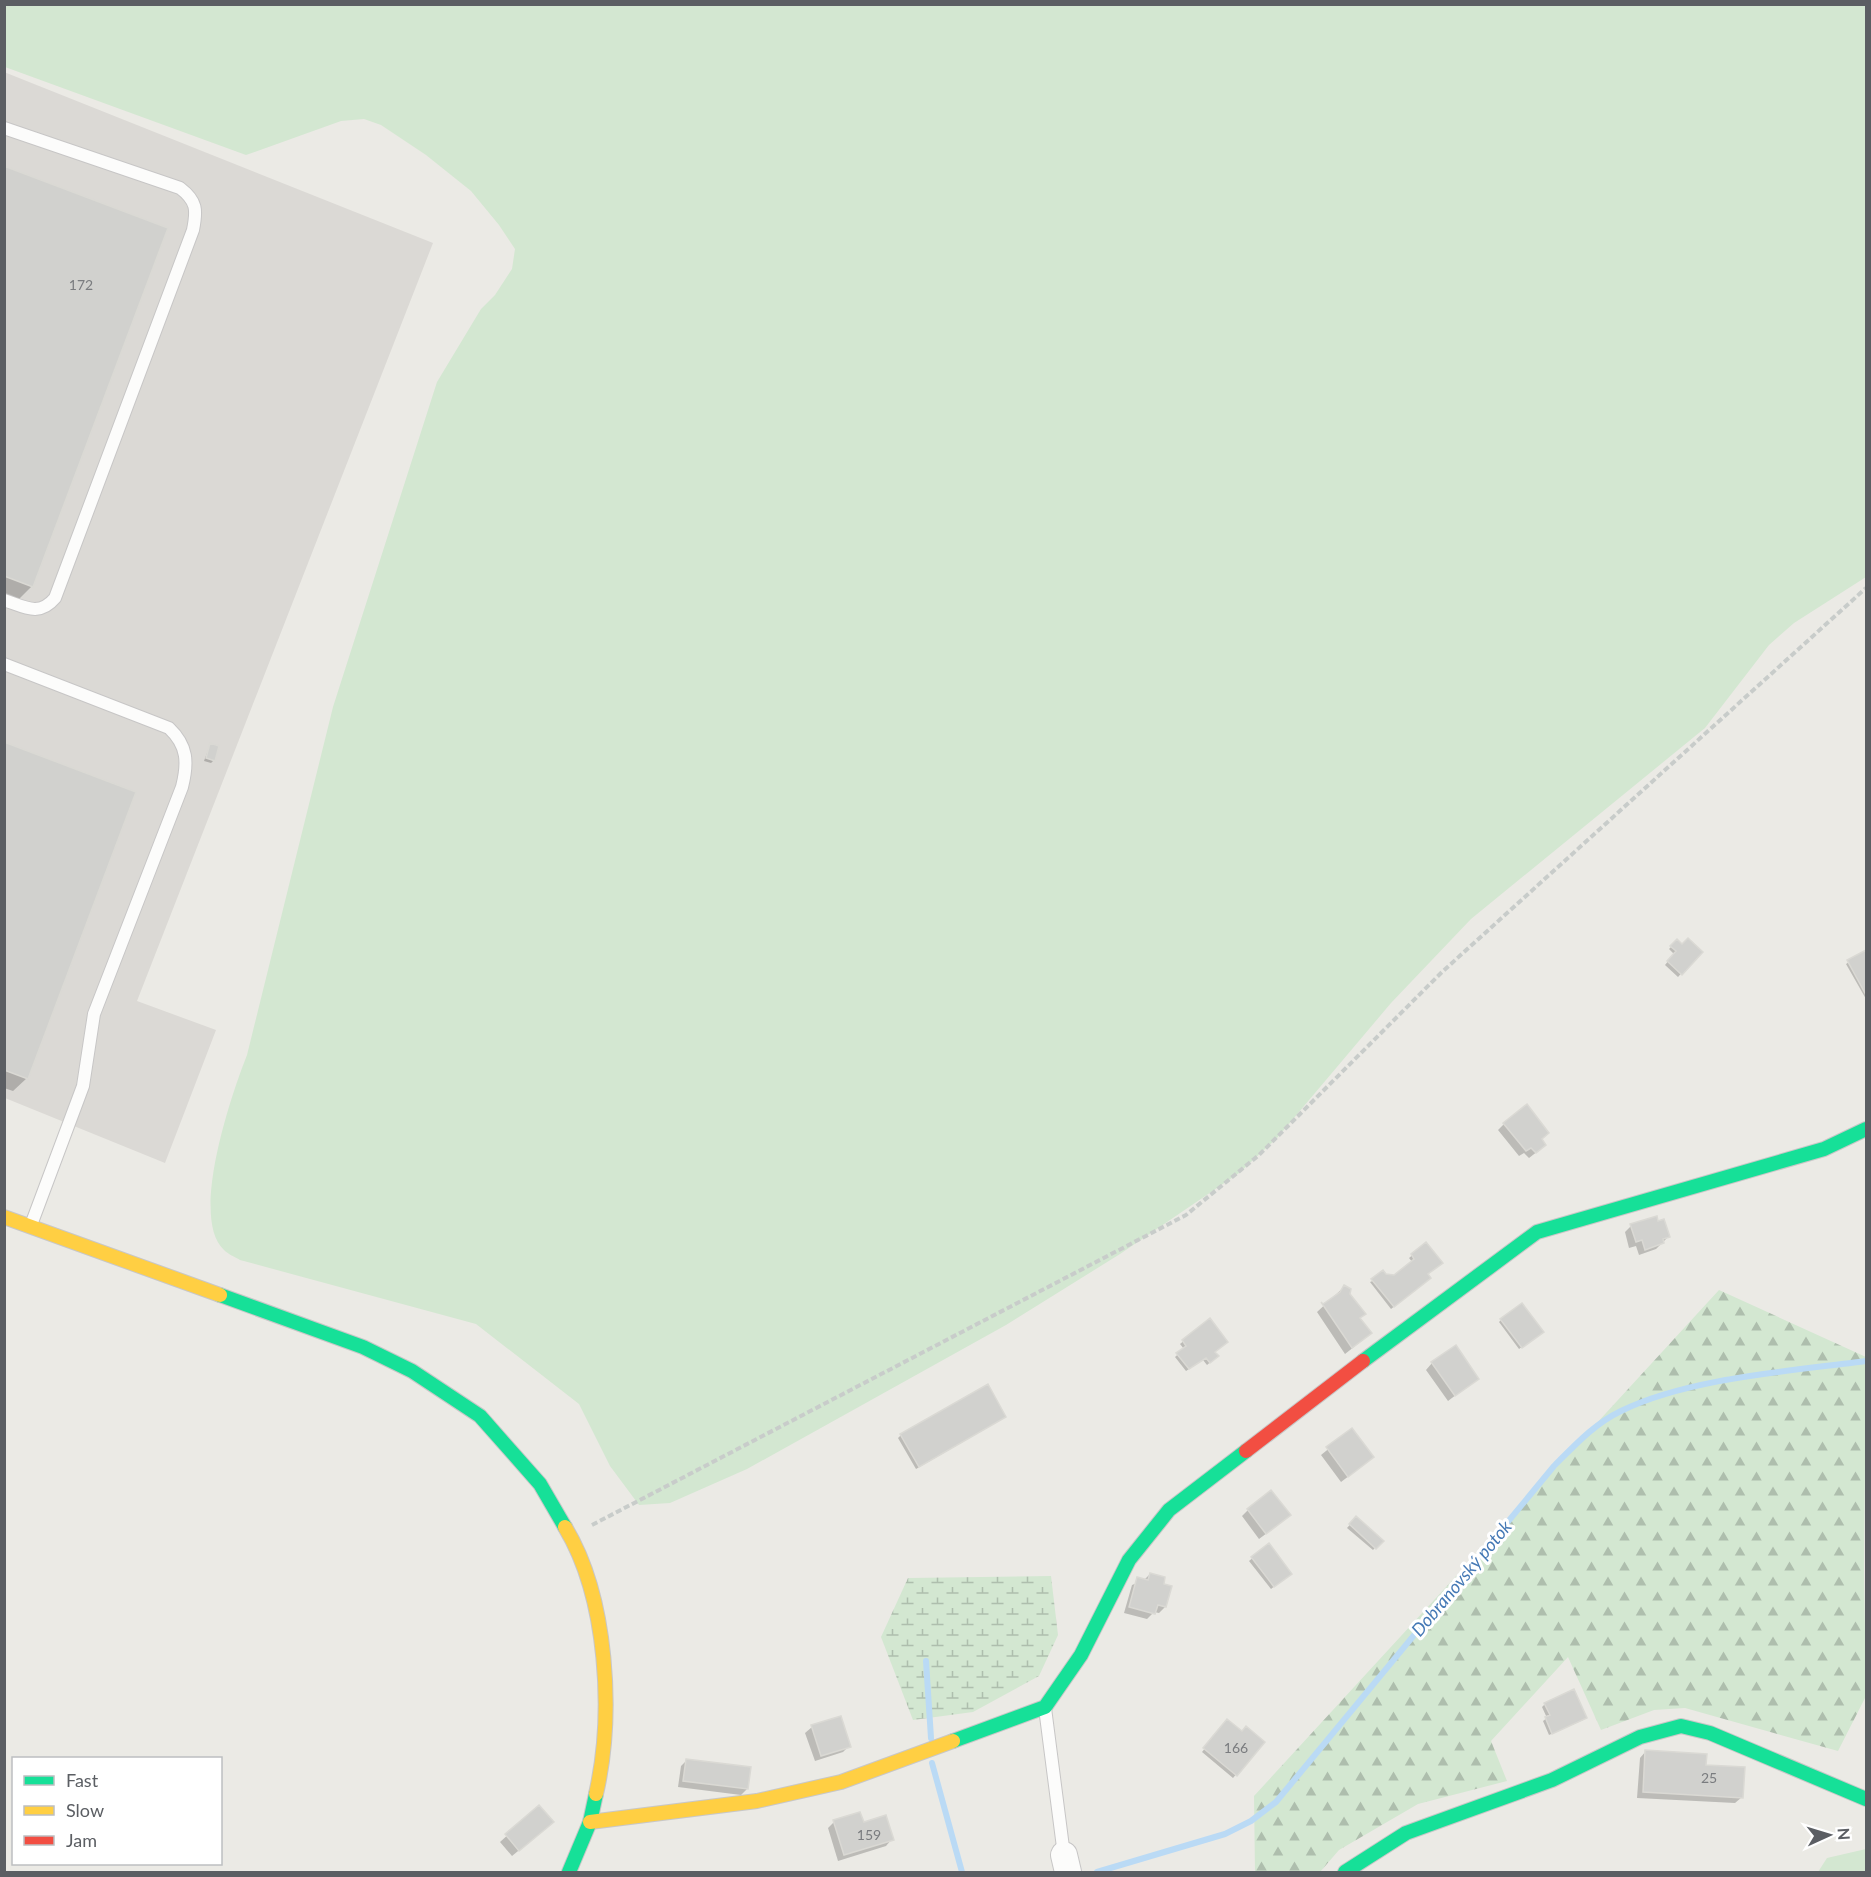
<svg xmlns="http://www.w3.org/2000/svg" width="1871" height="1877" font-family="Lato,sans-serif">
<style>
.industrial{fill:#dbd9d5}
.green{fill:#d3e7d1}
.forest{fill:url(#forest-firs)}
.wetland{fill:url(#wetland-marsh)}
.shadow{fill:#0003}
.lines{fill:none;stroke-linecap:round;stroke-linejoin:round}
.stream{stroke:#badaf5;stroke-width:6}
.building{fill:#d1d1ce;stroke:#dad9d4;stroke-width:1.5}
.lane-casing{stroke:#c7c6c6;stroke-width:14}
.street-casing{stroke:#c7c6c6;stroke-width:28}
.fast-casing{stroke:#c8c7c7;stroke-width:16}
.slow-casing{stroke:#c8c7c7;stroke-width:16}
.jam-casing{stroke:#c8c7c7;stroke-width:16}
.path{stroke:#c8ccca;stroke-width:4;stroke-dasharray:6 3;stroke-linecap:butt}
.lane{stroke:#fcfcfb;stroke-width:12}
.street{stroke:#fcfcfb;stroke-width:26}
.fast{stroke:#16e098;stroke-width:14}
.slow{stroke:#ffcf43;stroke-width:14}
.jam{stroke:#f24e42;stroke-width:14}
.labels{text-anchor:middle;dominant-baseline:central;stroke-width:6;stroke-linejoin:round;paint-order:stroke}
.number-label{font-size:14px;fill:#7a7c7f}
.water-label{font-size:18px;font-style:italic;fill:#4579b5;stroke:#fff}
</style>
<defs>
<pattern id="forest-firs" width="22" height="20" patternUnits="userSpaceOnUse" patternTransform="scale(1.5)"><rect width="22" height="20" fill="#d3e7d1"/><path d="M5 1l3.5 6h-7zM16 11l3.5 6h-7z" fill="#aebead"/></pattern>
<pattern id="wetland-marsh" width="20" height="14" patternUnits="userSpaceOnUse" patternTransform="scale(1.5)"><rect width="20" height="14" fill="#d3e7d1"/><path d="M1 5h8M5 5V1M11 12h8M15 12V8" fill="none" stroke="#aebead"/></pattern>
</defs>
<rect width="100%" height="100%" fill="#ebeae5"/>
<path class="industrial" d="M4 72 433 243 137 1001 216 1030 165 1163 5 1098Z"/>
<path class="green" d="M4 5H1866V577L1794 623 1769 645 1705 728 1471 919 1391 1003 1277 1138 1239 1173 1120 1254 1006 1325 747 1469 670 1503 639 1505 610 1466 579 1404 476 1324 240 1260C235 1257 228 1254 224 1250 189 1218 232 1093 247 1055L333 707 437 382 481 309 495 295 512 269 515 249 499 225 471 191 426 155 381 125 364 119 341 121 246 155 5 67Z
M1866 1849V1872H1818L1827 1858Z"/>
<path class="forest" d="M1719 1290 1866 1357 1864 1570 1866 1696 1838 1751 1685 1708 1654 1710 1601 1730 1568 1657 1491 1741 1507 1781 1418 1804 1339 1850 1320 1872H1255L1254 1796Z"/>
<path class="wetland" d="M1051 1576 1058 1635 1039 1676 973 1712 913 1720 881 1637 908 1578Z"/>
<path class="shadow" d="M4 167 32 586 19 599 4 594Z
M4 744 27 1078 13 1091 4 1088Z
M210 745 214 760 211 763 204 761Z
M1677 941 1682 946 1701 952 1678 977 1665 965 1674 954 1669 949Z
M1866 951V999L1846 964Z
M1504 1124 1541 1140 1538 1151 1529 1158 1524 1153 1519 1156 1498 1130Z
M1631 1226 1668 1237 1656 1249 1639 1255 1636 1246 1629 1248 1625 1232Z
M1426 1244V1281L1391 1309 1370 1282 1386 1276 1395 1277 1413 1263 1409 1258Z
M1344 1287 1359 1318 1364 1339 1345 1354 1317 1312Z
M1210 1320 1214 1359 1207 1365 1203 1360 1186 1371 1175 1357 1184 1349 1180 1344Z
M1501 1320 1539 1335 1519 1349 1499 1322Z
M1432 1363 1477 1379 1448 1401 1426 1370Z
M1002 1419 916 1469 898 1438 901 1435Z
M1352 1430 1366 1463 1341 1482 1321 1455Z
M1248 1510 1283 1521 1259 1539 1242 1516Z
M1356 1518 1381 1541 1373 1550 1347 1528Z
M1268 1545 1287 1576 1271 1589 1249 1561Z
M1150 1574 1165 1607 1159 1613 1154 1612 1147 1619 1124 1613 1132 1585 1144 1580Z
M1545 1704 1583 1720 1549 1735 1543 1721 1547 1718 1542 1707Z
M1225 1724 1263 1742 1233 1778 1202 1752Z
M812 1727 849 1746 843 1752 815 1761 805 1733Z
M1646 1751 1742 1797 1735 1803 1637 1798 1640 1758Z
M687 1760 747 1789 741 1795 678 1787 681 1766Z
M539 1807 546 1828 512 1856 500 1842Z
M834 1822 863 1824 892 1839 886 1846 838 1861 828 1828Z"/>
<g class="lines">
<path class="stream" d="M926 1661 931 1738
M932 1763 962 1872
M1097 1872 1225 1834 1251 1821 1276 1802 1554 1466C1575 1445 1594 1424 1621 1411 1688 1378 1791 1371 1866 1361"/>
</g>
<path class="building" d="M4 166 168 228 33 587 4 576Z
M4 742 136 792 28 1079 4 1070Z
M210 743 219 746 215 761 206 758Z
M1688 938 1703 952 1682 975 1667 961 1676 951 1670 946 1677 939 1682 944Z
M1866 950V995L1847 960Z
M1527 1104 1549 1133 1542 1139 1546 1145 1536 1153 1531 1148 1526 1151 1503 1123Z
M1657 1216 1658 1221 1664 1219 1670 1237 1663 1239 1664 1243 1645 1250 1642 1240 1636 1242 1630 1224Z
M1426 1242 1443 1263 1428 1274 1431 1278 1394 1307 1371 1279 1383 1270 1386 1274 1394 1275 1414 1259 1411 1254Z
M1344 1285 1351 1289 1350 1294 1366 1314 1360 1318 1372 1333 1352 1348 1321 1302 1323 1304 1340 1292Z
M1522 1303 1544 1332 1522 1348 1500 1319Z
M1210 1318 1228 1342 1215 1352 1219 1356 1210 1363 1206 1358 1189 1369 1176 1353 1186 1346 1182 1340Z
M1456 1345 1479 1379 1455 1396 1431 1362Z
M988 1384 1006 1417 919 1467 900 1434Z
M1352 1428 1374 1457 1348 1477 1326 1447Z
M1271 1490 1291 1515 1266 1534 1247 1509Z
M1356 1516 1384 1541 1376 1549 1349 1524Z
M1269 1543 1292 1574 1274 1587 1251 1557Z
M1150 1573 1165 1577 1164 1584 1172 1586 1166 1607 1158 1605 1155 1614 1129 1607 1137 1577 1148 1580Z
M1574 1689 1587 1718 1552 1734 1545 1717 1550 1715 1544 1703Z
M841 1716 851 1747 821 1756 811 1725Z
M1227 1719 1242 1731 1246 1726 1265 1742 1237 1776 1203 1748Z
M1645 1750 1707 1754 1706 1765 1745 1767 1743 1798 1643 1792Z
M686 1759 751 1767 748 1789 683 1781Z
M539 1805 554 1822 519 1851 505 1834Z
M860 1812 864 1822 886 1815 894 1840 844 1855 833 1820Z"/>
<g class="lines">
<defs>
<path id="lane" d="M4 128 180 188C197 201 197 210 193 230L55 598C39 617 25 607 4 600
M4 664 169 728C188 746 188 763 182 787L94 1014 83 1086 31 1225
M1045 1708 1064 1855"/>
<path id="street" d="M1064 1855 1068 1872"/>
<path id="fast" d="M220 1295 363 1347 412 1371 480 1416 540 1484 565 1527
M1363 1361 1537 1232 1824 1149 1866 1129
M953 1741 1045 1707 1081 1655 1129 1560 1169 1510 1246 1451
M569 1872 590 1822 596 1794
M1345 1872 1406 1833 1552 1780 1640 1737 1681 1726 1710 1733 1866 1799"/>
<path id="slow" d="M4 1217 220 1295
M565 1527C608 1598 614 1715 596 1794
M590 1822 757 1801 841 1782 953 1741"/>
<path id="jam" d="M1246 1451 1363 1361"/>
</defs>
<use href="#lane" class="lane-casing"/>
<use href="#street" class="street-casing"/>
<use href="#fast" class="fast-casing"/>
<use href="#slow" class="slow-casing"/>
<use href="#jam" class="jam-casing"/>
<path class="path" d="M592 1525 1186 1215 1259 1155 1442 972 1866 588"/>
<use href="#lane" class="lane"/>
<use href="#street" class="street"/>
<use href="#fast" class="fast"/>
<use href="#slow" class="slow"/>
<use href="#jam" class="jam"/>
</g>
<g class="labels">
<g class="number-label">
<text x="81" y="284">172</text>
<text x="1236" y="1747">166</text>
<text x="1709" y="1777">25</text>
<text x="869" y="1834">159</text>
</g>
<g class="water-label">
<text transform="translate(1461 1578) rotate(-50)">Dobranovský potok</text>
</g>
</g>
<rect width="1871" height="1877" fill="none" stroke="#5b5e63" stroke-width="12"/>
<rect x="12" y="1757" width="210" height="108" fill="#ffffff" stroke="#bdbfc1" stroke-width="1.5"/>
<rect x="24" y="1776" width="30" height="9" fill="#16e098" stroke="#bdbfc1" stroke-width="1.5"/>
<text x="66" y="1787" font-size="18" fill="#5b5e63">Fast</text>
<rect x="24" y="1806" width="30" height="9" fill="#ffcf43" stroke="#bdbfc1" stroke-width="1.5"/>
<text x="66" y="1817" font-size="18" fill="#5b5e63">Slow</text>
<rect x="24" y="1836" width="30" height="9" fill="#f24e42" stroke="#bdbfc1" stroke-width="1.5"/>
<text x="66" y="1847" font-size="18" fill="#5b5e63">Jam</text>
<g transform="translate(1829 1835) rotate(86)" stroke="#ffffff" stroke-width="4.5" paint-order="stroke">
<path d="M0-4.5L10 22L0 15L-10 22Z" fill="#5b5e63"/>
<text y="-9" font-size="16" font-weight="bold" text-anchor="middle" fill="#5b5e63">N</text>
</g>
</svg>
